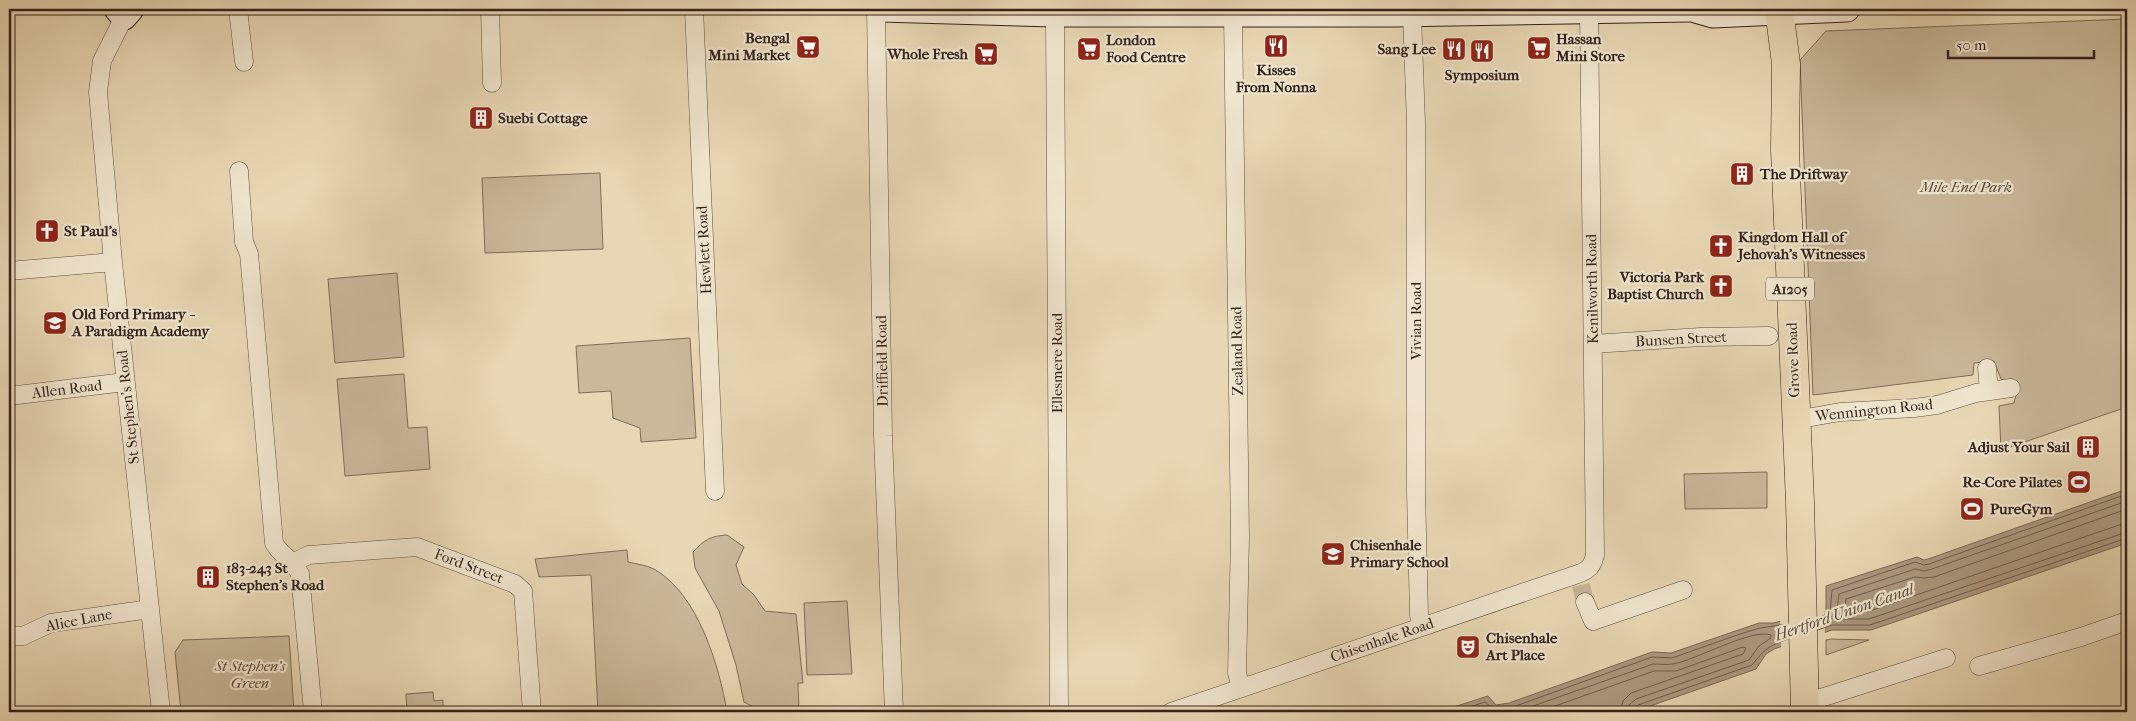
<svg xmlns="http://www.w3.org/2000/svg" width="2136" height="721" font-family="'IM FELL French Canon',serif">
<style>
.green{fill:#c9b89a;stroke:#7e6d5a}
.water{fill:#ab9980;stroke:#7b6957}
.pier{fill:#e8d7b4}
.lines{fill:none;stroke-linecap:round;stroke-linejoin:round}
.shore{stroke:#705e4d;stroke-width:1}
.street-tunnel{stroke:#c4b395;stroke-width:18;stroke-dasharray:18 9;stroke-linecap:butt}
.street-casing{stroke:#614f40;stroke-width:19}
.secondary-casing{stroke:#34221a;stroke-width:27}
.primary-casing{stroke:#34221a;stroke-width:29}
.street{stroke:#f0e5ce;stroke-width:18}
.secondary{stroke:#f0e5ce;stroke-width:25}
.primary{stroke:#e8d7b4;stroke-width:28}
.labels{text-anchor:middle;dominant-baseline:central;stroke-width:4.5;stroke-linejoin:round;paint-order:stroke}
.shield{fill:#f0e5ce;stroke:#6c5c50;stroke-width:1}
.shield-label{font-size:14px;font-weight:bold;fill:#34221a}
.poi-label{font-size:15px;font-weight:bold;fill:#34221a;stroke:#f0e5ce;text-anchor:start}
.park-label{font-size:15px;font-style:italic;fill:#59483a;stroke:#f0e5ce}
.street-label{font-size:15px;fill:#34221a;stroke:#f0e5ce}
.water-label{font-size:16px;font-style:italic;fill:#5e4c3e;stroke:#f0e5ce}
</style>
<rect width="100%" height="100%" fill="#e8d7b4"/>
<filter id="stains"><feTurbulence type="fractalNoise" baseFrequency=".004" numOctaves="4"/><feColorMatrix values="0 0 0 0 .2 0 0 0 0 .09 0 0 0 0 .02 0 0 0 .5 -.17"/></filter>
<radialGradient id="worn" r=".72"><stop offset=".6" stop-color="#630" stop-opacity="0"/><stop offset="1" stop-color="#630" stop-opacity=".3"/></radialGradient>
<path class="green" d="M2127 19V407L2001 450 1999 406 2014 403 2018 387 2001 379 1994 361 1974 363 1973 375 1813 395 1800 60 1826 31Z
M600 173 603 249 485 253 482 178Z
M397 273 404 357 335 363 328 279Z
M690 338 696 438 641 442 640 428 613 418 611 391 579 393 576 346Z
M404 374 408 428 427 427 430 469 345 476 337 379Z
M1767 472V508L1685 509 1684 474Z
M727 535 744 547 736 565 742 584 754 595 765 611 796 614 803 683H798L799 712 759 710 744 702 736 665 719 611 695 568 693 552C704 540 710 536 727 535Z
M627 550 628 562C636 564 646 565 654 569 698 594 719 665 727 712H598L591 575 539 577 535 559Z
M847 601 852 674 807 675 804 603Z
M289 636 294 712H181L175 652 183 640Z
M1831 639 1869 640 1826 655V640Z
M433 692 434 701 443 700V709L455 708V712H407L406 694Z"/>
<path class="water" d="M2127 489V543L1871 630H1832L1774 649 1766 654 1756 669 1633 712H1438L1488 696 1496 705 1509 703 1652 652 1671 653 1759 623H1773L1826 611V586L1917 557 1924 560 1928 559Z"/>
<path class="pier" d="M1823 585 1825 635 1781 650 1780 618 1823 609Z"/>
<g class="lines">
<path class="shore" d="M2127 501 1932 569 1924 571 1915 569 1839 594 1836 617 1838 619H1869L2127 532
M2127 509 1934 577 1924 578 1915 577 1846 599 1845 610 1847 612H1867L2119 525 2127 524
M1818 618 1830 613 1832 590 1915 562 1924 565 1929 564 2127 494
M1818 630 1832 625H1870L2127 538
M1454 712 1485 702 1495 710 1510 708 1652 657 1672 658 1740 634 1760 628 1788 624
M1516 712 1653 664C1659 664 1667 665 1673 664 1696 660 1752 628 1771 635V638L1759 646 1749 660 1636 699 1629 705 1628 712
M1538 712 1654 671H1676L1743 647 1746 648 1743 654 1631 693 1623 701 1620 712
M1634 712 1638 705 1752 665C1766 648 1767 647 1788 639"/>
<path class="street-tunnel" d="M1581 585 1585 602"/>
<defs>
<path id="street" d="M238 9 244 62
M490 9 492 83
M694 9 715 491
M876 9 883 436 894 712
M1055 14 1059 712
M1233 14 1240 537 1237 673 1241 688
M1412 14 1416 123V492L1419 615 1422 627
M124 17 102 61 98 92 113 262 161 712
M239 171 244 242 249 254 250 265 274 543C280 555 294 560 300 574L313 712
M9 271 113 262
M1593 344 1701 337 1769 336
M1987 368 1989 391
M9 396 125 382
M1795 420 1840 412 1914 408 1937 405 1976 393 2011 388
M294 562 309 555 417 547 515 584 523 591 532 712
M1585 602 1593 621 1683 590
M9 636H23L51 623 150 609
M1979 666 2081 637 2127 621
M1805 703 1946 658
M1171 712 1575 575C1587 571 1592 568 1595 555L1589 12"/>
<path id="secondary" d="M117 9 124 17 131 9
M881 9 1055 14H1396L1689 9
M1692 9 1713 15 1847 9"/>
<path id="primary" d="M1779 9 1786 64 1785 150 1800 502 1805 712"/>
</defs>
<use href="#street" class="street-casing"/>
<use href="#secondary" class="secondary-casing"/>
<use href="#primary" class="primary-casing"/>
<use href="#street" class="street"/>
<use href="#secondary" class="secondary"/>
<use href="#primary" class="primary"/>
</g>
<defs>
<symbol id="restaurant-square" viewBox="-11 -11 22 22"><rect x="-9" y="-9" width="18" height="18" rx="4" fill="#8f2418" stroke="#f0e5ce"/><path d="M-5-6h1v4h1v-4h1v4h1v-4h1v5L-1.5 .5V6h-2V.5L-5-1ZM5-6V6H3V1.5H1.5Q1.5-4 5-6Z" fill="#fff"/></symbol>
<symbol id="supermarket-square" viewBox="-11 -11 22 22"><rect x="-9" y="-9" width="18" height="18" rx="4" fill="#8f2418" stroke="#f0e5ce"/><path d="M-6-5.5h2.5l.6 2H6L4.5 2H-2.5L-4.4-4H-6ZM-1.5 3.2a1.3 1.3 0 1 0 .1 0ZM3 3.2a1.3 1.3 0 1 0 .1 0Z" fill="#fff"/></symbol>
<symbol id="building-square" viewBox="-11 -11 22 22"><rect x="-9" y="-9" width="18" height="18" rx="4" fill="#8f2418" stroke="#f0e5ce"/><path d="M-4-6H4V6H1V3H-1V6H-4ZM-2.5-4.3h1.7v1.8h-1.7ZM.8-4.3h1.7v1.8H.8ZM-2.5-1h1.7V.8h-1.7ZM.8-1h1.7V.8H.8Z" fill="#fff"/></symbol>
<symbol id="church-square" viewBox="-11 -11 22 22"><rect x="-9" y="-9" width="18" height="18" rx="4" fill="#8f2418" stroke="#f0e5ce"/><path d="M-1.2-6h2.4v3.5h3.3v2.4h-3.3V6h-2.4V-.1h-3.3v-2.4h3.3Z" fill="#fff"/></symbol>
<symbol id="school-square" viewBox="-11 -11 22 22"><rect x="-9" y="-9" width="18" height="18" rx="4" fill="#8f2418" stroke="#f0e5ce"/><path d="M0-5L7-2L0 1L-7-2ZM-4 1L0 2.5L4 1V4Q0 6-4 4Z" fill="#fff"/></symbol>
<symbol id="stadium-square" viewBox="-11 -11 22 22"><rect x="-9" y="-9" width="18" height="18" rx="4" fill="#8f2418" stroke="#f0e5ce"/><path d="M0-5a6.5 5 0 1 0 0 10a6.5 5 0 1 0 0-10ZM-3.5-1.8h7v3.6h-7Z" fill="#fff"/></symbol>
<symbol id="theatre-square" viewBox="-11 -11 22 22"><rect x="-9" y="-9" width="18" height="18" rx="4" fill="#8f2418" stroke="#f0e5ce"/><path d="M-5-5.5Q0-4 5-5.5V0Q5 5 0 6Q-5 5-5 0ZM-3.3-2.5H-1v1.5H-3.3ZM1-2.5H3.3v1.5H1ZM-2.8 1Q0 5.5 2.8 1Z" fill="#fff"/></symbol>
</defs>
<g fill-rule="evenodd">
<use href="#restaurant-square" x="1262" y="32" width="28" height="28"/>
<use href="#supermarket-square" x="794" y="33" width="28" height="28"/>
<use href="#supermarket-square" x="1525" y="34" width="28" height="28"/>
<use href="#supermarket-square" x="1075" y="35" width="28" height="28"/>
<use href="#restaurant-square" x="1440" y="35" width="28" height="28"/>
<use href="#restaurant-square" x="1468" y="37" width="28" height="28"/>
<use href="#supermarket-square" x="972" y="40" width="28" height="28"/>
<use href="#building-square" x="467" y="104" width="28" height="28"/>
<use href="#building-square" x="1728" y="160" width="28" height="28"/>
<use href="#church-square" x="33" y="217" width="28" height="28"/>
<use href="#church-square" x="1707" y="232" width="28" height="28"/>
<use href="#church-square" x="1707" y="272" width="28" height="28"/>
<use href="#school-square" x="41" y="309" width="28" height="28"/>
<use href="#building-square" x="2074" y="433" width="28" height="28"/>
<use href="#stadium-square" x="2065" y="468" width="28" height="28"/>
<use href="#stadium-square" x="1958" y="495" width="28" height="28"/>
<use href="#school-square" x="1319" y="540" width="28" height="28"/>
<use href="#building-square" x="194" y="563" width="28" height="28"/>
<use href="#theatre-square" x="1454" y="633" width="28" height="28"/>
</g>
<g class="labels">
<rect class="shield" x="1766" y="277.5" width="48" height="23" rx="4"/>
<g class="shield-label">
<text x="1790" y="289">A1205</text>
</g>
<g class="poi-label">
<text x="790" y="38" text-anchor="end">Bengal<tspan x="790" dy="17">Mini Market</tspan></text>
<text x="1556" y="39">Hassan<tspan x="1556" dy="17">Mini Store</tspan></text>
<text x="1106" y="40">London<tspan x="1106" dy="17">Food Centre</tspan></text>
<text x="1436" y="49" text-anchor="end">Sang Lee</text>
<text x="968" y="54" text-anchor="end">Whole Fresh</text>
<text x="1276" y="70" text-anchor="middle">Kisses<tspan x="1276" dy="17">From Nonna</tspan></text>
<text x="1482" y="75" text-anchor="middle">Symposium</text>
<text x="498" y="118">Suebi Cottage</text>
<text x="1760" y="174">The Driftway</text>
<text x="64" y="231">St Paul's</text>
<text x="1738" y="237">Kingdom Hall of<tspan x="1738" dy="17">Jehovah's Witnesses</tspan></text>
<text x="1704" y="277" text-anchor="end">Victoria Park<tspan x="1704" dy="17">Baptist Church</tspan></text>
<text x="72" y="314">Old Ford Primary -<tspan x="72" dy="17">A Paradigm Academy</tspan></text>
<text x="2070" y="447" text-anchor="end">Adjust Your Sail</text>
<text x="2062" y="482" text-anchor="end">Re-Core Pilates</text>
<text x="1990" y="509">PureGym</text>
<text x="1350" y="545">Chisenhale<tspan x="1350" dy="17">Primary School</tspan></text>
<text x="226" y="568">183-243 St<tspan x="226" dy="17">Stephen's Road</tspan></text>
<text x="1486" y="638">Chisenhale<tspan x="1486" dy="17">Art Place</tspan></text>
</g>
<g class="park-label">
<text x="1966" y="187">Mile End Park</text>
<text x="250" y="666">St Stephen's<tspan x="250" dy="17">Green</tspan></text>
</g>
<g class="street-label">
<text transform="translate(704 250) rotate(-93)">Hewlett Road</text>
<text transform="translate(1592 289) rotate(-91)">Kenilworth Road</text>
<text transform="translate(1416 321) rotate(-90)">Vivian Road</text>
<text transform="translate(1681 339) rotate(-3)">Bunsen Street</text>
<text transform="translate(1237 351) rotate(-91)">Zealand Road</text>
<text transform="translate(1793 360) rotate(-92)">Grove Road</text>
<text transform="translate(882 361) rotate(-91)">Driffield Road</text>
<text transform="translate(1057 363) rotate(-90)">Ellesmere Road</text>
<text transform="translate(67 389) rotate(-7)">Allen Road</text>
<text transform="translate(128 407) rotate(-96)">St Stephen's Road</text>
<text transform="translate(1874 410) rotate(-6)">Wennington Road</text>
<text transform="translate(469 566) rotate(21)">Ford Street</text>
<text transform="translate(79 620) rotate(-11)">Alice Lane</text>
<text transform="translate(1382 640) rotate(-19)">Chisenhale Road</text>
</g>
<g class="water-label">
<text transform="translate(1844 612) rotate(-19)">Hertford Union Canal</text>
</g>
</g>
<rect width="2136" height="721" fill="none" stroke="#e8d7b4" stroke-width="30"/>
<rect x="10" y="10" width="2116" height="701" fill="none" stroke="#34221a" stroke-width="2.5"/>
<rect x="15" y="15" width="2106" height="691" fill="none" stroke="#34221a"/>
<path d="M1948 50v8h146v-8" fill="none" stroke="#34221a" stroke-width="2.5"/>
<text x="1956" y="50" font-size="15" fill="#34221a" stroke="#f0e5ce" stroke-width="4" paint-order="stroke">50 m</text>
<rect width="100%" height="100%" filter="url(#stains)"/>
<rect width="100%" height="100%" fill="url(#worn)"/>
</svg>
